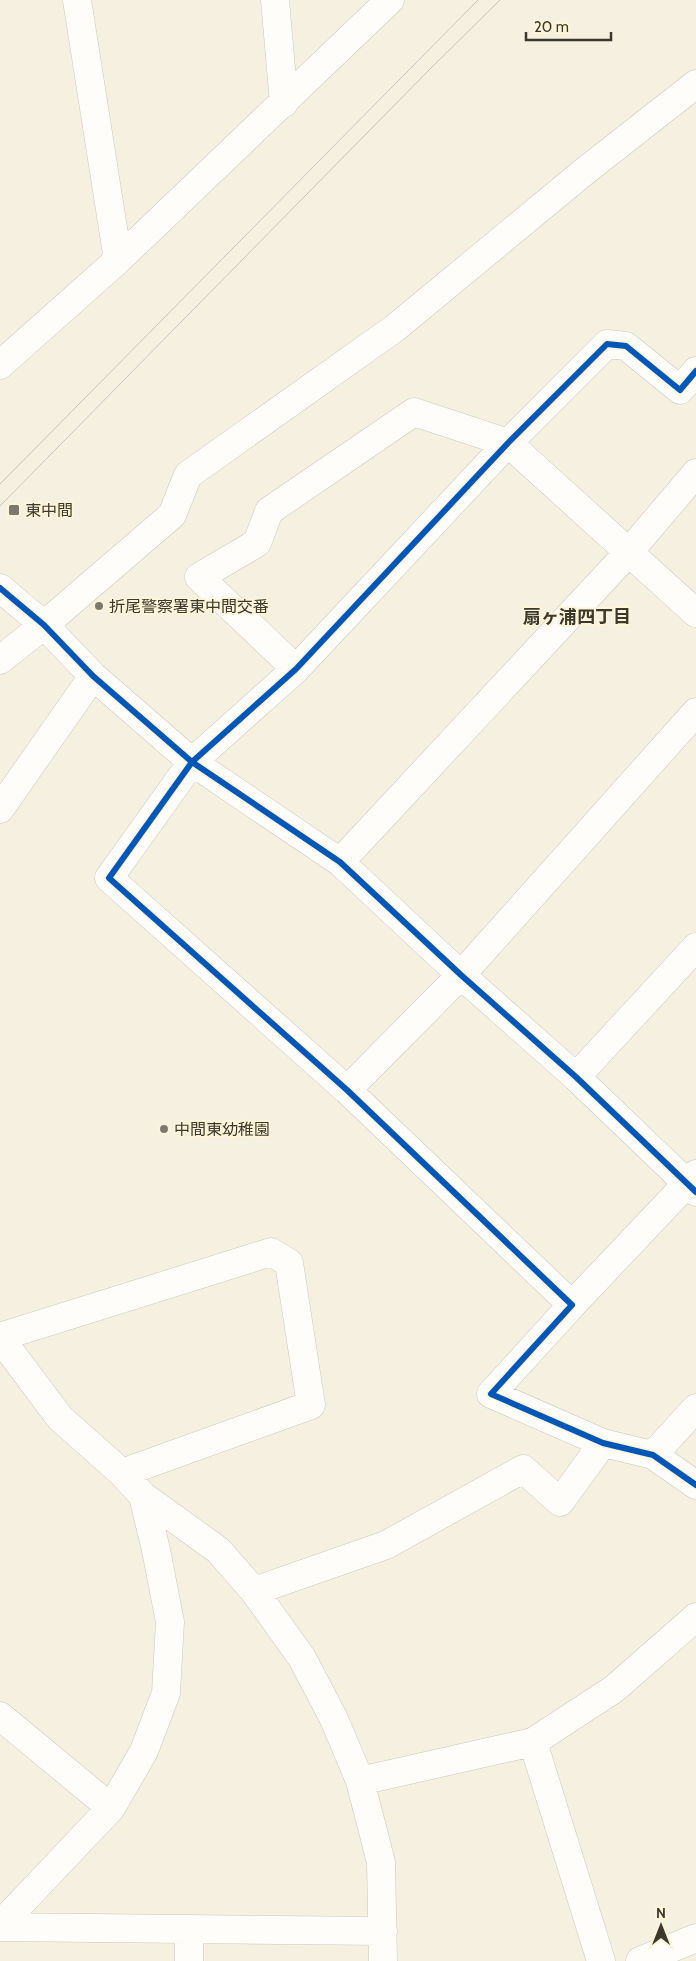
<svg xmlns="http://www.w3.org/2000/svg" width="696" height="1961" font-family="Cabin,'Noto Sans JP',sans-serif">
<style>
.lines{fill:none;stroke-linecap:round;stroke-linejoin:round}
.minor-casing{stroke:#ccc8bc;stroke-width:29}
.minor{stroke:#fefdfa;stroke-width:28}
.tram{stroke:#c5c5c1;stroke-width:1}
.cycleway-casing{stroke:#fef4d7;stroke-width:9}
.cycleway{stroke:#0057b8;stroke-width:6}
.poi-dot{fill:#7d786c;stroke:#fef4d7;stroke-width:2}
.labels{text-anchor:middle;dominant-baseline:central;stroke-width:4;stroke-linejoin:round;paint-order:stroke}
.poi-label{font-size:16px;fill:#3c382d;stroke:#fef4d7;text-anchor:start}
.neighbourhood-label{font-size:18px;font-weight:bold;fill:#3c382d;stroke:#fef4d7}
</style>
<rect width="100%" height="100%" fill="#f5f0e0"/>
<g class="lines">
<defs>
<path id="minor" d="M77 0 118 260
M275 0 284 103
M0 365 118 260 390 0
M696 371 680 390 626 346 607 344 508 443 296 669 192 762 109 878 347 1090 572 1305 491 1394 603 1443 653 1455 696 1485
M0 588 44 625 93 676 192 762 340 862 461 975 576 1077 696 1192
M0 660 44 625 172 515 188 475 395 328 585 171 696 84
M296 669 199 577 257 543 269 511 414 412 508 443 696 613
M0 809 93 676
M340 862 628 553 696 473
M576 1077 696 947
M347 1090 461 975 696 712
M572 1305 696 1174
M0 1337 271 1252 289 1263 311 1405 122 1473
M0 1338 60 1418 122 1473 143 1496 218 1550 254 1591 302 1658 334 1719 360 1781 381 1862 383 1961
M653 1455 696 1408
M254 1591 386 1545 523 1469 560 1502 603 1443
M0 1716 111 1808
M533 1742 601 1961
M360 1781 533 1742 614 1689 696 1617
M0 1925 111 1808 144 1751 166 1693 170 1622 156 1550 143 1496
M0 1927 383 1931
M189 1961V1931
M640 1961 696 1938"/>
</defs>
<use href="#minor" class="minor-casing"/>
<use href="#minor" class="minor"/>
<path class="tram" d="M0 484 478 0
M0 506 429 70 500 0"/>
<defs>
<path id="cycleway" d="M696 371 680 390 626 346 607 344 508 443 296 669 192 762 109 878 347 1090 572 1305 491 1394 603 1443 653 1455 696 1485
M0 588 44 625 93 676 192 762 340 862 461 975 576 1077 696 1192"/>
</defs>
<use href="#cycleway" class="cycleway-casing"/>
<use href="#cycleway" class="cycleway"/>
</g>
<g class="poi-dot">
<rect x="8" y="504" width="12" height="12" rx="2.5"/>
<circle cx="99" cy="606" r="5"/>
<circle cx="164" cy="1129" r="5"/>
</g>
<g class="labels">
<g class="poi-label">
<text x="25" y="510">東中間</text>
<text x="109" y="606">折尾警察署東中間交番</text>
<text x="174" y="1129">中間東幼稚園</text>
</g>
<g class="neighbourhood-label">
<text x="577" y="617">扇ヶ浦四丁目</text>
</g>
</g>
<g transform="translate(661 1926)" stroke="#fef4d7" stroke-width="4" paint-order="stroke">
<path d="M0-4L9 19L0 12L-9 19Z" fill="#3c382d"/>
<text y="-8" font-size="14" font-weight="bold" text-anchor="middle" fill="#3c382d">N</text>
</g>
<path d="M526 32v8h85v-8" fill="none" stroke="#3c382d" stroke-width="2.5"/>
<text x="534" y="32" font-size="15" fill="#3c382d" stroke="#fef4d7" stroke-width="4" paint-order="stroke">20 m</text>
</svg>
